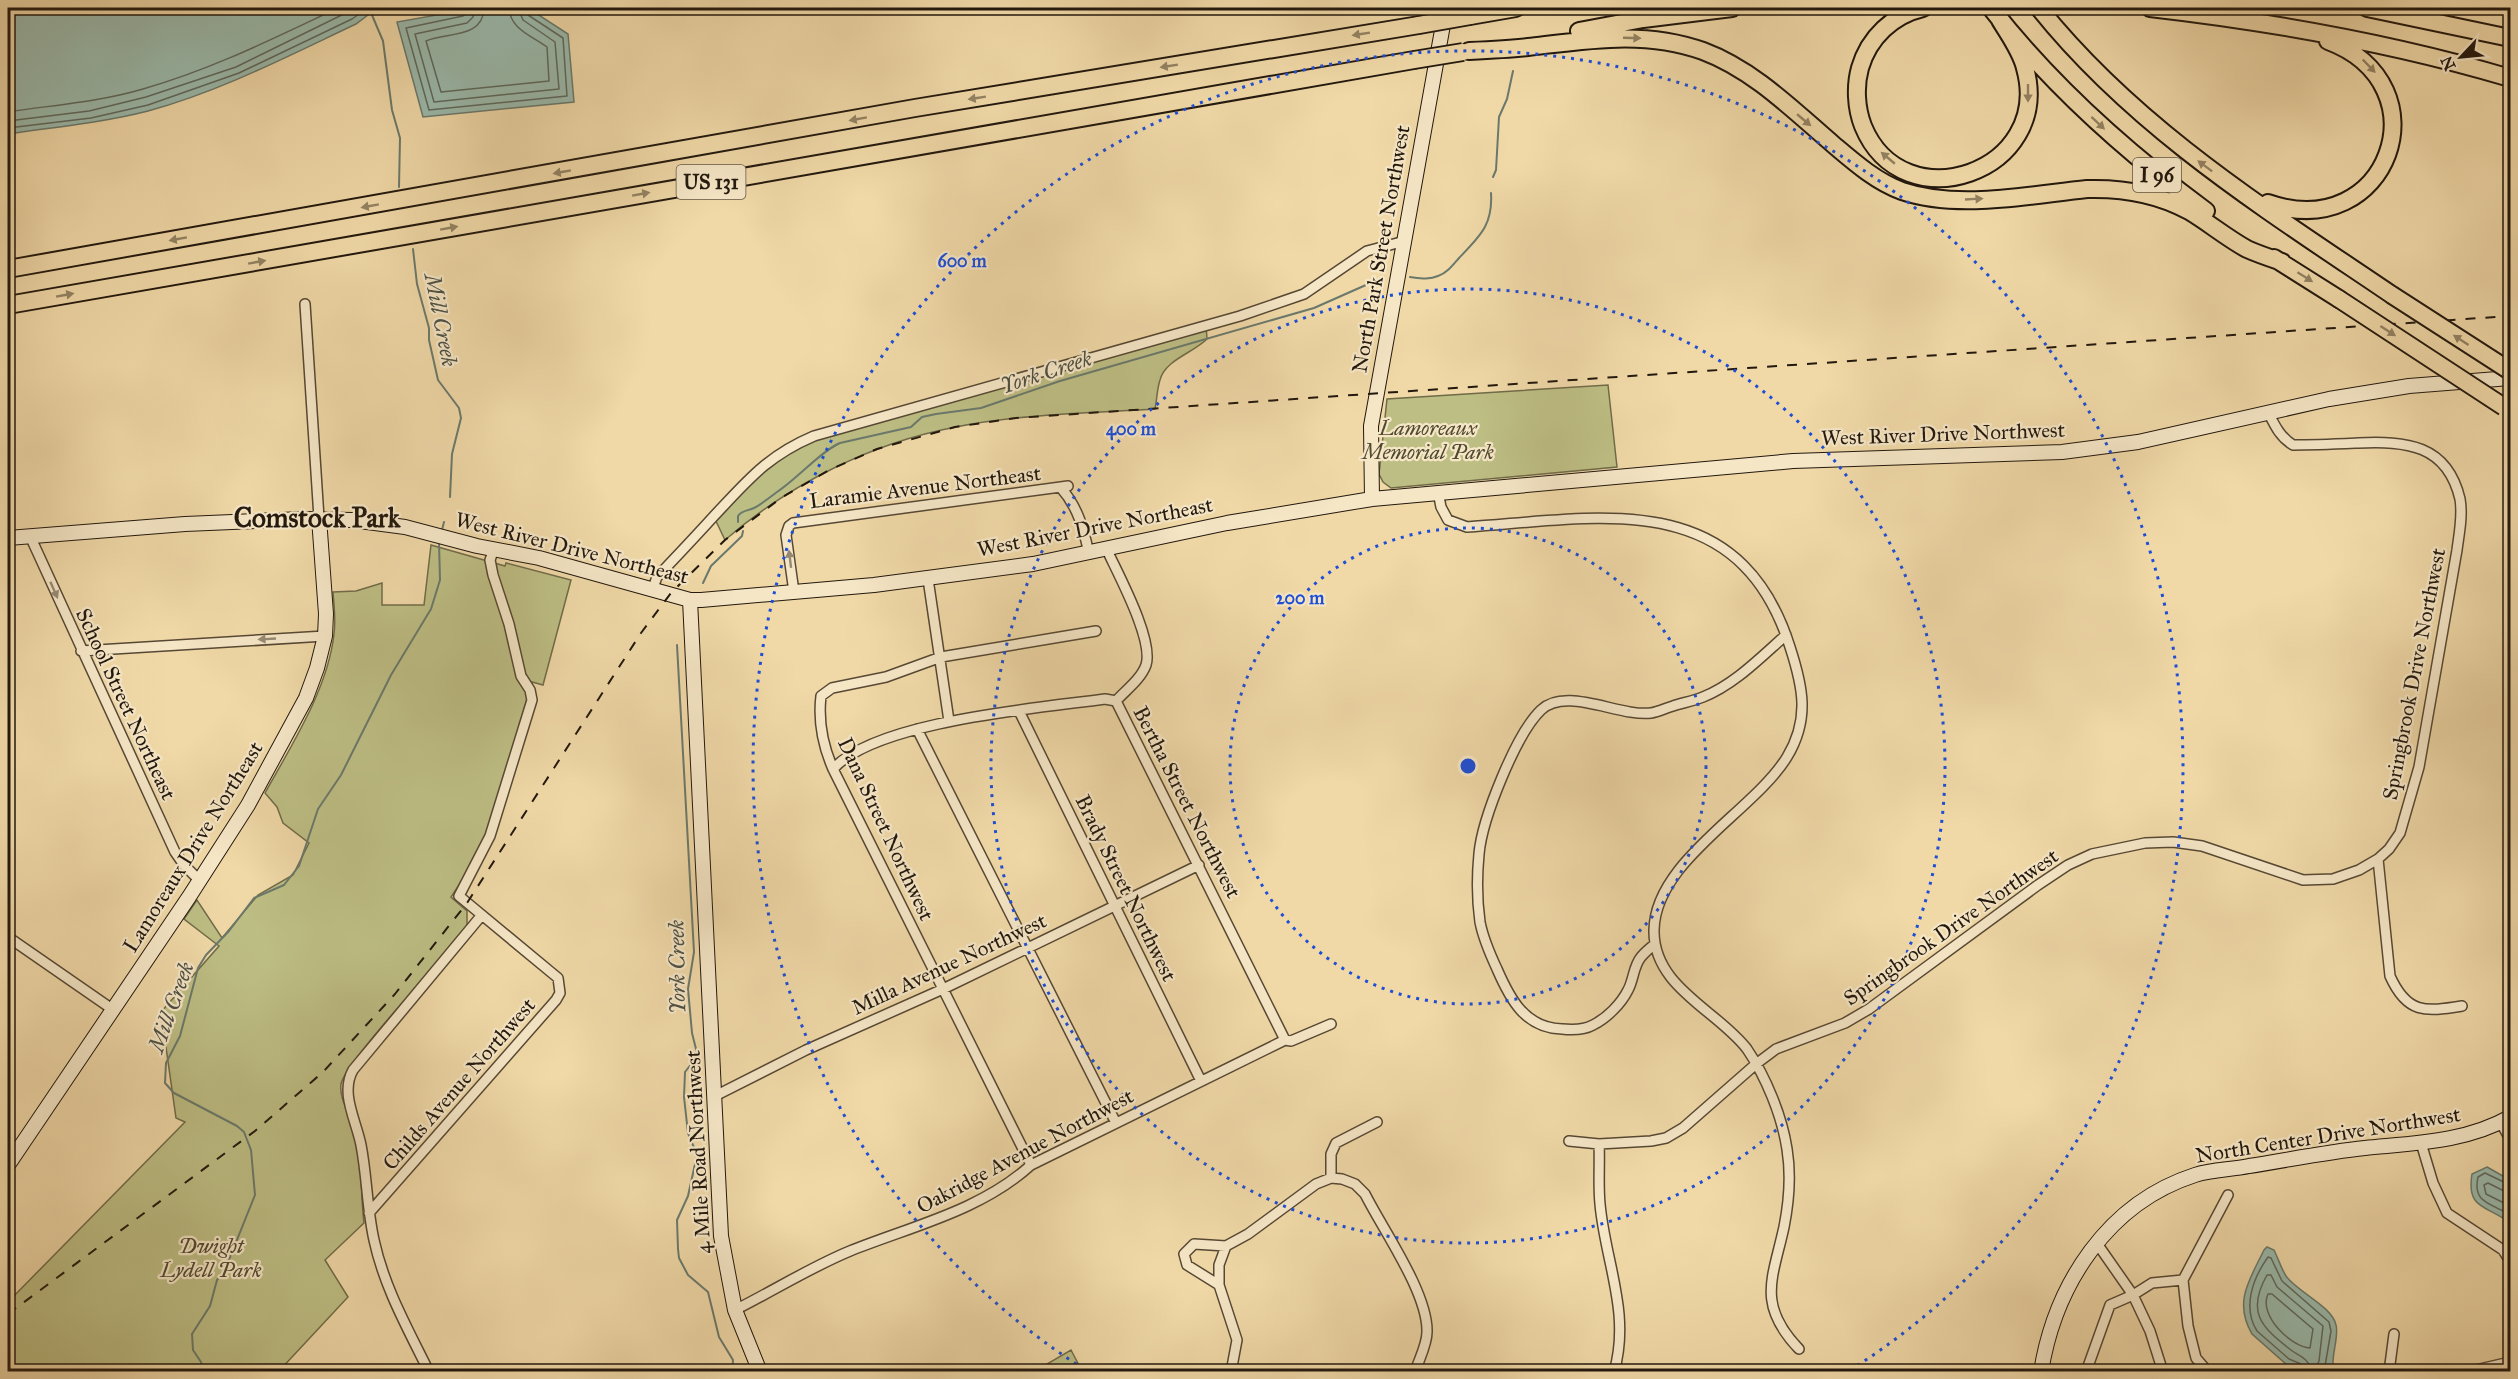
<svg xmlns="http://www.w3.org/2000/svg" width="2518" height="1379" font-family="'IM FELL Great Primer',serif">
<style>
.green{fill:#bdbe84;stroke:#706b49;stroke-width:1.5}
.water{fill:#9ab9ab;stroke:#6a796c;stroke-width:1.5}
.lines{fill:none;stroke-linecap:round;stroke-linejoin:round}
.shore{stroke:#5e685c;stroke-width:1.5}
.stream{stroke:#6a796c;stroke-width:2}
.street-casing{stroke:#564834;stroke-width:12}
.secondary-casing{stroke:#22180e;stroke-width:16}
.highway-casing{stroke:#22180e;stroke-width:20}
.street{stroke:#f5e6c6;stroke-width:9}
.secondary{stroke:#f5e6c6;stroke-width:14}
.highway{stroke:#f0d8a7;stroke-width:16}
.rail{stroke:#22180e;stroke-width:2;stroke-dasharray:10 10;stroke-linecap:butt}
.highway-bridge-casing{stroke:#22180e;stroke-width:20;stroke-linecap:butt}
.highway-bridge{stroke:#f0d8a7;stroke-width:16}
.oneway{fill:#938262}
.oneway2{fill:#968973}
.ring{fill:none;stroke:#1d4ed8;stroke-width:3;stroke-dasharray:3 6}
.labels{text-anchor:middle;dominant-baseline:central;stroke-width:4.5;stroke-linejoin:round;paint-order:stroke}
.shield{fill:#f5e6c6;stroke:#615645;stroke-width:1.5}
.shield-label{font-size:20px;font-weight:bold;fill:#22180e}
.street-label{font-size:21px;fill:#22180e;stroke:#f5e6c6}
.park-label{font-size:21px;font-style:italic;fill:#504a31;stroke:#f5e6c6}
.water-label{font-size:22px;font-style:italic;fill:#4c5045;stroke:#f5e6c6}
.district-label{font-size:27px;font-weight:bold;fill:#22180e;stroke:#f5e6c6}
.centre{fill:#1d4ed8;stroke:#f5e6c6;stroke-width:3}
.ring-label{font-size:18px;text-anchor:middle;font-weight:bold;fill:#1d4ed8;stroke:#f5e6c6;stroke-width:4.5;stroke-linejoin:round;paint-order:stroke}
</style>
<rect width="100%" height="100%" fill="#f0d8a7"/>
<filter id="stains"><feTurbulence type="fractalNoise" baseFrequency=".00333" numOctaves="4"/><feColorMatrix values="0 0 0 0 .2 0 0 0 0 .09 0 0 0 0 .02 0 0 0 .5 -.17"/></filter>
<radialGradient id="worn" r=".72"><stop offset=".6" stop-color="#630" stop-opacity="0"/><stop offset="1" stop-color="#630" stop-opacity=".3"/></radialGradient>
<path class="green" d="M1206 325 1207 339C1193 353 1165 360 1160 380 1157 389 1157 399 1155 409 1089 413 1021 414 956 427 871 443 790 484 725 540L714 517 748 479 794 445Z
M1608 385 1617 467 1391 488 1383 482 1379 474 1387 399Z
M431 545 505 566 506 563 571 580 543 685 532 682 486 838 472 865 451 897 467 911V926L456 943C436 965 345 1063 341 1084 339 1097 348 1111 352 1123 363 1155 360 1190 364 1223L325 1260 348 1297 279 1371 8 1372V1302L185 1122 176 1118 161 1012 219 946 184 919 197 900 222 938 258 895 293 875 309 843 283 823 277 807 265 793C291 746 328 689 334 634 336 620 334 606 333 592L356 591 382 583V605H424Z
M1071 1350 1082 1371H1051L1047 1364Z"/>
<path class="water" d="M8 8H386L372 12 356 24C288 56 221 91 148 111 101 123 55 127 8 134Z
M476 8H528L568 34 574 102 423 117 397 22Z
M2487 1167 2510 1180V1223C2487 1205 2466 1210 2472 1174Z
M2267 1247 2274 1250C2278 1258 2281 1268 2286 1276 2297 1292 2332 1306 2336 1325 2339 1335 2332 1354 2333 1366L2328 1371H2300L2286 1364 2252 1334C2233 1302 2250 1279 2264 1250Z"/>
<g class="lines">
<path class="shore" d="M468 8 467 13 463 16 406 28 429 110 567 96 563 38 528 15 526 8
M475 8 473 17 467 23 415 34 434 102 559 89 555 42 523 20 518 8
M484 8C483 39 447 32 426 41L441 92 549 81 547 47C532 36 510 29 509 8
M8 112C53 105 99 102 143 89 213 69 274 38 338 8
M8 121 89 111 146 97 236 67 356 8
M8 128 91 118 148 105 239 73 352 19 368 8
M2510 1185 2485 1173 2478 1177C2472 1204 2492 1203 2510 1215
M2510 1192 2504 1191 2488 1183 2484 1185 2486 1194 2510 1206
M2267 1275H2271L2277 1287 2323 1326 2319 1361 2315 1369H2311C2307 1357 2300 1357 2291 1350 2261 1327 2246 1312 2267 1275Z
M2268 1294H2272L2313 1329 2310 1348C2291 1347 2258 1315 2268 1294Z
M2303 1372 2301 1364 2289 1359 2257 1331C2242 1307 2253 1278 2268 1257L2271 1258 2282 1281 2329 1322 2331 1331 2324 1372"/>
<path class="stream" d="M369 8 383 41 392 110 400 138 399 187
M1493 177 1496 170 1499 117 1507 99 1513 71
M413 249 417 284 429 328V340L438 380 459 408 461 418 452 454 450 497
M1410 277C1419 278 1429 280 1438 276 1447 273 1453 265 1459 258 1480 236 1493 225 1491 193
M738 522V516C742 510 748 511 754 508 762 504 770 497 777 492 797 479 821 451 840 443L911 427 922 417 936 414 981 408 1060 381 1314 308 1384 277
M442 530 444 522
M703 583 711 566 742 536 743 531
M677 645 694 952 688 989 692 1033 697 1053 696 1058 685 1072 684 1097 688 1133 697 1155 688 1196 677 1220 678 1249 679 1258 688 1275 708 1292 719 1337 733 1360 732 1372
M8 1327 9 1337 8 1343
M203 1372 201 1362 193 1350 192 1334 210 1306 217 1280 224 1272 255 1195 251 1150 244 1132 237 1126 174 1093 165 1083 166 1063 180 1036 198 968 206 955 229 931 254 898 284 885 299 866 318 809 341 775 391 675 431 609 440 580 439 542"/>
<defs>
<path id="street" d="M305 304 319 518
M1061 488C1078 507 1084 530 1089 554
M1438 492 1441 507 1448 520 1467 527C1600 518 1739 486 1790 647 1803 687 1810 719 1787 757 1754 811 1655 861 1654 930 1653 987 1717 1010 1747 1049 1766 1077 1782 1116 1787 1149 1791 1174 1789 1202 1784 1227 1773 1278 1756 1304 1799 1349
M30 536 175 852 184 865 200 881
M1107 550C1118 574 1154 640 1146 665 1141 679 1126 690 1116 701
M928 579 949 721
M653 588 657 577C676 557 695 537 714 516 748 480 767 456 814 436L1240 316 1304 294 1367 251 1405 241
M794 592 786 535 789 526 793 523 1068 486
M81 651 325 636
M1116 701 1285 1040
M1019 711 1201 1081
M917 729 1116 1123
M833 769C876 721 1040 708 1105 699L1116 701
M2378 859 2390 976C2407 1014 2425 1012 2462 1006
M8 937 112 1009
M1655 944C1650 948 1645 952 1641 957 1633 967 1634 979 1628 990 1621 1004 1607 1018 1593 1025 1584 1030 1572 1030 1562 1029 1525 1028 1510 999 1497 969 1490 954 1483 938 1480 922 1477 901 1477 875 1479 854 1482 819 1516 734 1541 710 1566 686 1619 717 1651 713 1658 712 1666 708 1673 706 1682 703 1693 701 1703 697 1734 685 1761 657 1786 635
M715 1096 806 1050 943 989 1199 865
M2501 1123 2510 1139
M1569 1141 1599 1144 1651 1141 1666 1138 1683 1128 1756 1064 1776 1049 1845 1023 1869 1009 2038 885 2068 865 2092 854 2145 843 2173 842 2202 846 2303 880 2333 879 2359 870 2378 859 2389 849 2400 833 2419 767 2457 550C2459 534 2463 516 2460 499 2447 444 2406 441 2358 443 2336 444 2315 445 2293 445 2280 437 2275 426 2268 412
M2421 1143 2433 1183 2447 1213 2503 1250 2510 1261
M1599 1144C1600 1163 1598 1184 1600 1204 1605 1261 1631 1313 1614 1372
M1031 1165 833 769C823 746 818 721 821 696L832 688 886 677 941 657 1096 631
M1331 1178V1154L1336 1143 1377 1122
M369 1213 556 1000 560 993 558 978 459 896 490 836 532 700 530 690 521 676 509 624 493 575 490 560 494 549
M2096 1242 2133 1295 2150 1331 2163 1372
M1219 1285 1187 1265 1184 1254 1194 1244 1226 1246
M735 1310C773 1291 811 1267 850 1251 912 1226 980 1211 1031 1165L1285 1040 1291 1041 1331 1024
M429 1372C408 1329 384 1287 374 1240 367 1209 367 1176 361 1145 356 1120 340 1093 353 1070L481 916
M1231 1372 1237 1340 1219 1285V1265L1226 1246 1248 1234 1316 1184 1331 1178 1342 1179 1355 1184 1365 1194C1383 1230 1428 1293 1427 1332 1427 1345 1419 1359 1415 1372
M2086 1372 2110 1305 2133 1295 2152 1283 2183 1280
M2208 1372 2196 1358 2188 1326 2183 1280 2228 1195
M2389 1372 2394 1334
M2467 1372 2510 1362"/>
<path id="secondary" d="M1372 499 1371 426 1446 8
M8 538 185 524 304 519 352 520 405 527 477 546 539 558 690 600H701L874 585 1033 564 1227 523 1372 499 1793 461 2062 452 2138 442 2329 399 2409 386 2510 378
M690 600 721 1236 735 1310 760 1372
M8 1165 189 897 248 805 306 698 317 668 325 636 326 614 319 518
M2041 1372C2055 1284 2108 1203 2195 1175 2213 1169 2231 1170 2249 1166 2288 1160 2326 1152 2365 1148 2415 1143 2466 1142 2510 1117"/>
<path id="highway" d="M1923 8C1893 15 1869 37 1860 68 1855 86 1856 108 1863 126 1903 224 2054 172 2025 68 2021 51 2009 35 2000 20
M1991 8C2052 86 2126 152 2206 211
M2039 8C2135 128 2265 209 2392 295
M2150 8C2272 22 2392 43 2510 78
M2367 8 2510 38
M1470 16 1516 8
M1579 31 1643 19 1732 8
M1469 51C1489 50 1509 49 1528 47 1588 40 1645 30 1703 51 1754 70 1794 111 1835 146 1855 163 1877 182 1902 191 1958 210 2029 195 2087 189 2122 188 2158 194 2189 211 2209 223 2227 238 2247 249 2258 254 2270 258 2282 262
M2268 203C2388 245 2446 85 2328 41
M2274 258 2339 299
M8 269 915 108 1419 25
M8 305 1414 60"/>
</defs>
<use href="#street" class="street-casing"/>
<use href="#secondary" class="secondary-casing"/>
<use href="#highway" class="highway-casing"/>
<use href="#street" class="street"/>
<use href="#secondary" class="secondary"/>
<use href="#highway" class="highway"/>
<path class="rail" d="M8 1314 255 1131 323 1072 395 994 467 903 641 633 671 593 725 540 781 498 829 470 877 449 955 427 1016 418 2510 316"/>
<defs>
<path id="highway-bridge" d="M1419 25 1470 16
M1414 60 1463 52
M2392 295 2510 371
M2339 299 2504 407"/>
</defs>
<use href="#highway-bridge" class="highway-bridge-casing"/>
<use href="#highway-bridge" class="highway-bridge"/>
</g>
<defs><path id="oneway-solid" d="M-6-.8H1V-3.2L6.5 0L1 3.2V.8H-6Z" transform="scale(1.5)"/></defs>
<g class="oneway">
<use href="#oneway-solid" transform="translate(1361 34) rotate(171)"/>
<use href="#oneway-solid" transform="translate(1632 38) rotate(2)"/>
<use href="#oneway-solid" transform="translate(1169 66) rotate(171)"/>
<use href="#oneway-solid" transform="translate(2369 66) rotate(46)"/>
<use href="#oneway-solid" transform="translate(2028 93) rotate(90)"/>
<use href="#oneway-solid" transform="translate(977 98) rotate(171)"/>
<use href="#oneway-solid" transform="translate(858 119) rotate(170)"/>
<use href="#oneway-solid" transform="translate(1804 120) rotate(40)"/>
<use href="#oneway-solid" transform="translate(2098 123) rotate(43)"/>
<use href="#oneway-solid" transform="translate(1888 158) rotate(-140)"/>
<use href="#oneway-solid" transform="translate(2205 166) rotate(-143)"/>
<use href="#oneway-solid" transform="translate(562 172) rotate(170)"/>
<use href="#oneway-solid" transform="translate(641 194) rotate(-10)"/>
<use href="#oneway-solid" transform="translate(1974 199) rotate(-3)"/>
<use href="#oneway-solid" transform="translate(370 206) rotate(170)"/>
<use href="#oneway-solid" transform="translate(449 228) rotate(-10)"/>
<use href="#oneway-solid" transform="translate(178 239) rotate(170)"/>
<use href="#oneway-solid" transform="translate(257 262) rotate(-10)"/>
<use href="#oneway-solid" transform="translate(2305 277) rotate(32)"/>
<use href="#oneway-solid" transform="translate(65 295) rotate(-10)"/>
<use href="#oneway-solid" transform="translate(2388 331) rotate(33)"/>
<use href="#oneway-solid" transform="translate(2461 340) rotate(-147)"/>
</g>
<g class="oneway2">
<use href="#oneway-solid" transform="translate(790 559) rotate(-97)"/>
<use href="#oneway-solid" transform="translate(54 590) rotate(66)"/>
<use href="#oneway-solid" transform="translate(267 639) rotate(177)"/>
</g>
<g class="ring">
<circle cx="1468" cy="766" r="238"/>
<circle cx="1468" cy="766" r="477"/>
<path d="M1084 1369A715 715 0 1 1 1852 1369"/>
</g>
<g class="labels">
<g class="shield">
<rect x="2133" y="158" width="48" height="34" rx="4.5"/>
<rect x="676.5" y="165" width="69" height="34" rx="4.5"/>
</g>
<g class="shield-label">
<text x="2157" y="175">I 96</text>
<text x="711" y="182">US 131</text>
</g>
<g class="street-label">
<text transform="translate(1381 249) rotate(-80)">North Park Street Northwest</text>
<text transform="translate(1943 434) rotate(-2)">West River Drive Northwest</text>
<text transform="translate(925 487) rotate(-7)">Laramie Avenue Northeast</text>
<text transform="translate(1095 527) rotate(-11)">West River Drive Northeast</text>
<text transform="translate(572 548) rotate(14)">West River Drive Northeast</text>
<text transform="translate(2414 674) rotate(-79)">Springbrook Drive Northwest</text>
<text transform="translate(126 704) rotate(65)">School Street Northeast</text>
<text transform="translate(1187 802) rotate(63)">Bertha Street Northwest</text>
<text transform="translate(886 829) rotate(65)">Dana Street Northwest</text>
<text transform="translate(193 847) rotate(-58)">Lamoreaux Drive Northeast</text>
<text transform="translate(1126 888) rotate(64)">Brady Street Northwest</text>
<text transform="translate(1951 927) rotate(-35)">Springbrook Drive Northwest</text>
<text transform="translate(949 964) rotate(-25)">Milla Avenue Northwest</text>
<text transform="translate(459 1084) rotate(-49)">Childs Avenue Northwest</text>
<text transform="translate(2328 1135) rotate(-9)">North Center Drive Northwest</text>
<text transform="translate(1025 1151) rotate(-28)">Oakridge Avenue Northwest</text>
<text transform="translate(698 1152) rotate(-93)">4 Mile Road Northwest</text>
</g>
<g class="park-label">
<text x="1428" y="428">Lamoreaux<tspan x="1428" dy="24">Memorial Park</tspan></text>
<text x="211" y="1246">Dwight<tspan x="211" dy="24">Lydell Park</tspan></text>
</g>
<g class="water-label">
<text transform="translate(441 320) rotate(79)">Mill Creek</text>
<text transform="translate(1046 372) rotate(-18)">York Creek</text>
<text transform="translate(677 967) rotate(-91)">York Creek</text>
<text transform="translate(171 1007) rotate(-70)">Mill Creek</text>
</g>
<g class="district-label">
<text x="317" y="517">Comstock Park</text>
</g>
</g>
<circle cx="1468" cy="766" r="9" class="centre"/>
<g class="ring-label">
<text x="962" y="267">600 m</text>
<text x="1131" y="435">400 m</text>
<text x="1300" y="604">200 m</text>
</g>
<rect width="2518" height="1379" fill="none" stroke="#f0d8a7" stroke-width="30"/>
<rect x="9" y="9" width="2500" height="1361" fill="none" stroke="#22180e" stroke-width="3"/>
<rect x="15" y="15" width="2488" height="1349" fill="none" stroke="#22180e" stroke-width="1.5"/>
<g transform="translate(2461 57) rotate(244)" stroke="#f5e6c6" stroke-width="4.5" paint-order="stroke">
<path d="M0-4.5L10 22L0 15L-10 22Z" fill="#22180e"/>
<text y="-9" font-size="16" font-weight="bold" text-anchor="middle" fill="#22180e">N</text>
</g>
<rect width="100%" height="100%" filter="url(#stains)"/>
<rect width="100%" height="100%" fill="url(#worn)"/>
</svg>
